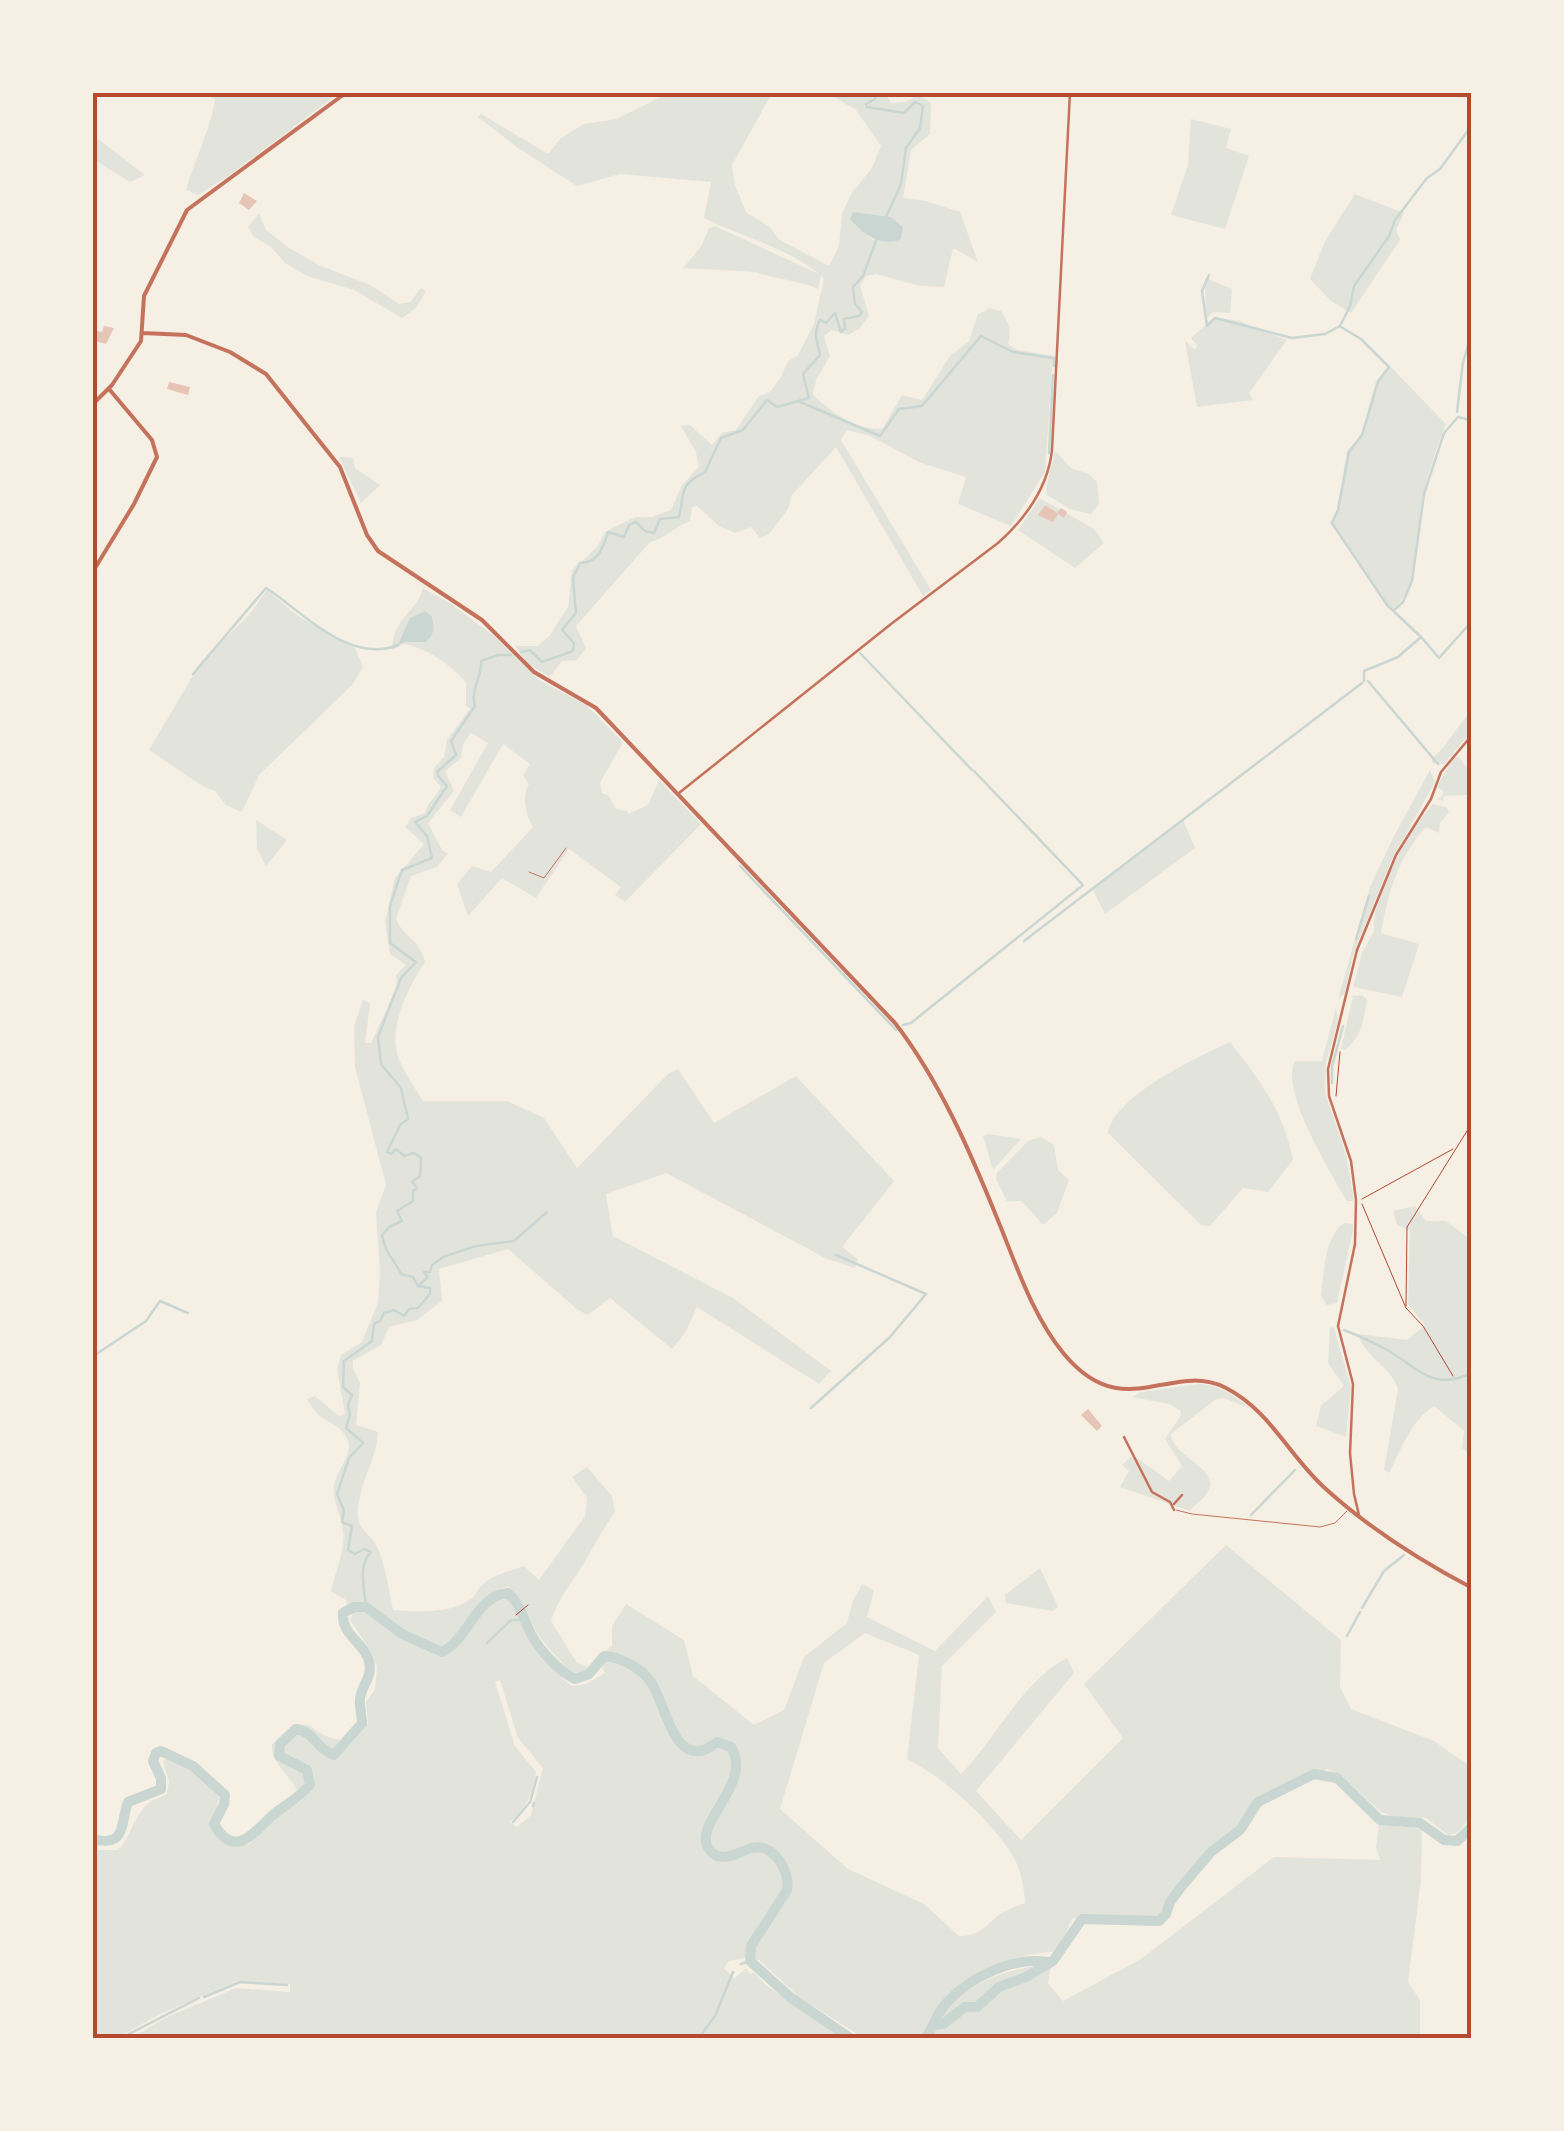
<svg xmlns="http://www.w3.org/2000/svg" width="1564" height="2131" font-family="'Public Sans',sans-serif">
<style>
.green{fill:#e2e4dc;fill-rule:evenodd}
.water{fill:#c9d6d2}
.lines{fill:none;stroke-linecap:round;stroke-linejoin:round}
.stream{stroke:#c9d6d2;stroke-width:2.5}
.river{stroke:#c9d6d2;stroke-width:10}
.building{fill:#e6c5b7}
.path{stroke:#b5482f;stroke-width:1}
.service{stroke:#c5725c;stroke-width:1}
.minor{stroke:#c5725c;stroke-width:2.5}
.tertiary{stroke:#c5725c;stroke-width:4}
.neatline{fill:none;stroke:#b5482f;stroke-width:4}
</style>
<rect width="100%" height="100%" fill="#f6efe4"/>
<path class="green" d="M207 93H339L227 177 198 195 186 190C194 161 212 126 215 99Z
M669 93H772L732 165 735 185 746 212 771 228 778 239 829 266 839 246 842 214 851 194 872 168 881 146 856 110 827 93H886L891 103 905 102 919 95 931 103 930 134 911 150 903 198 926 201 960 212 978 262 953 248 944 287 920 286 876 274 866 276 860 285 869 316 859 329 848 335 832 330 824 336 830 356 816 380 813 394C828 411 861 433 883 428L902 395 922 400 950 356 969 341 978 314 990 308 1001 311C1009 324 1012 329 1008 344L1018 350 1053 356 1045 472 1011 526 958 504 966 477 921 463 870 436 847 430 841 440 931 590 923 596 836 447 792 495 788 509 769 534 760 538 751 527 735 533 719 526 697 506 692 507 690 521C674 527 666 538 650 542L576 626 586 648 577 660 562 661 550 677 527 663 515 646H538L550 635 568 607 572 570 597 547 605 532 635 517H652L671 510 682 485 699 467 696 452 681 426 690 425 712 445 722 433 736 430 759 396 770 392 781 377 788 361 798 355 814 324 824 279 821 275 818 289C797 279 776 280 756 272L683 268 701 247 709 228 715 226 819 274C787 247 741 237 704 218L711 182 620 174 577 186 518 148 478 117 481 114 548 154 561 138 584 124 616 119ZM853 212 891 217 903 227 875 241 854 225Z
M1191 119 1231 129 1226 148 1249 156 1225 229 1171 215 1188 165Z
M93 135 145 175 130 182 93 159Z
M1355 194 1404 213 1396 230 1400 240 1351 313 1331 301 1310 279 1325 241Z
M259 214 266 230 289 248 319 265 370 285 399 304 410 302 421 288 426 291 416 308 402 318 354 290 307 276 285 263 271 247 253 236 248 227Z
M1205 278 1232 289 1230 313 1213 312 1206 319Z
M1215 317 1239 321 1287 340 1249 393 1253 400 1197 407 1185 341 1195 350 1197 345 1191 338Z
M1389 365 1446 424C1436 448 1428 474 1422 499 1415 533 1423 587 1391 610L1330 523 1337 510 1347 451 1361 435 1376 381Z
M1055 451 1071 468 1089 474 1097 482 1099 504 1091 514 1070 509 1047 495C1045 482 1053 465 1055 451Z
M339 457 353 458 355 468 380 485 361 503Z
M1040 498 1094 529 1104 543 1075 568 1018 530Z
M423 588 451 604 494 636 539 680 586 705 623 742 600 783 602 793 608 795 616 809 627 811 628 814 648 805 659 780 701 824 625 902 615 895 621 887 569 849 536 898 502 878 468 916 457 884 472 866 491 872 533 827C526 816 521 796 529 784L523 775 530 764 503 744 461 817 450 810 488 743 471 733 463 744 461 758 445 771 454 791 428 823 442 850 448 854 437 867 411 876 396 919C405 940 418 936 425 962 408 988 387 1028 399 1059 405 1074 415 1088 423 1101H507L544 1118 577 1168 668 1074 678 1069 714 1123 796 1076 894 1181 842 1247 858 1259 855 1268 827 1259 666 1173 606 1194 613 1236 733 1298 831 1371 819 1384 697 1307 685 1333 672 1349 610 1298 588 1315 578 1310 508 1249 439 1269 442 1301 417 1320 389 1327 381 1345 353 1361V1368L360 1383 356 1425 378 1432C377 1460 357 1486 358 1516 359 1531 373 1536 378 1549 386 1567 389 1591 393 1610 417 1612 450 1614 471 1599 475 1596 478 1589 481 1586 493 1574 509 1572 524 1566L539 1580 585 1516 587 1498 572 1477 587 1467 612 1496 615 1512C599 1534 589 1557 575 1577 564 1593 557 1603 551 1621L577 1663 589 1667 579 1674 568 1671C561 1660 554 1655 546 1645 531 1628 526 1605 510 1587 473 1590 470 1641 436 1649L394 1626 371 1606 361 1602 348 1607 346 1600 331 1591C335 1573 346 1548 343 1530 341 1515 332 1501 334 1485 337 1467 357 1453 345 1435 335 1419 321 1426 307 1399L315 1396 339 1416 345 1414 337 1370 341 1355 362 1342 378 1302 380 1272 376 1212 386 1185 355 1067 354 1027 363 999 370 1004 365 1043H371L397 987 396 975 406 965 390 954 385 922 395 878 424 844 405 827 411 818 425 813C428 801 436 797 441 787L433 778 434 768 444 757 447 740 470 709 466 706V682C450 664 428 649 404 644L392 650C394 615 417 613 423 588Z
M267 590 295 614 355 648 363 667 352 685 259 775 242 812 226 805 215 791 204 787 149 750 201 662 248 616Z
M1471 712V732L1444 764 1432 763V758C1443 752 1457 725 1471 712Z
M1459 757 1467 768 1471 766V799L1467 795 1444 796 1443 801 1437 799 1443 795V791L1437 787 1453 758Z
M1430 770 1435 782 1392 859 1353 955 1345 993 1338 999 1370 887 1394 836Z
M1433 804 1446 807 1449 812 1440 823 1439 833 1426 827C1398 857 1388 893 1381 933L1419 944 1402 997 1353 987 1362 953 1374 931C1371 898 1410 829 1433 804Z
M256 820 287 840 266 866 257 849Z
M1183 820 1195 848 1105 914 1092 888Z
M1362 995 1367 999C1364 1020 1362 1036 1345 1050L1341 1049 1353 996Z
M1336 1007 1338 1021 1326 1062 1325 1093 1346 1155 1353 1195V1201H1347C1331 1173 1279 1090 1295 1061H1322Z
M1230 1042C1260 1080 1284 1112 1293 1160L1268 1192 1243 1188 1210 1226 1201 1225 1108 1133C1115 1095 1196 1058 1230 1042Z
M988 1134 1021 1139 993 1170 983 1136Z
M1041 1137 1054 1145 1058 1170 1069 1180 1057 1213 1043 1225 1022 1201H1007L996 1179 997 1173 1028 1141Z
M1415 1206 1426 1221H1446L1471 1240V1310L1467 1341 1471 1352V1454L1462 1448 1464 1431 1434 1406C1411 1420 1401 1450 1389 1473L1384 1470 1398 1389C1391 1366 1364 1357 1358 1334L1407 1340 1425 1325 1408 1304 1410 1230 1397 1225 1393 1211Z
M1344 1223 1353 1224V1231L1337 1303 1327 1305 1321 1296C1324 1274 1324 1237 1344 1223Z
M1330 1327 1334 1328 1351 1387 1346 1437 1316 1426 1321 1406 1344 1386 1328 1363Z
M1199 1384C1221 1385 1234 1396 1251 1409L1224 1398 1216 1399 1171 1434C1173 1459 1223 1468 1207 1493 1203 1501 1195 1503 1190 1511L1120 1487 1129 1471 1122 1465 1133 1455 1169 1481 1182 1466 1165 1439 1181 1415 1180 1410 1169 1404 1132 1397 1141 1392Z
M1226 1545 1341 1640 1340 1687 1351 1709 1434 1741 1471 1767V1818L1457 1833 1448 1835 1426 1818 1393 1817 1381 1812 1341 1775 1327 1769 1258 1802 1240 1830 1211 1852 1182 1886 1170 1902 1166 1914 1159 1921C1129 1919 1102 1922 1073 1918L1057 1951 1027 1955 979 1972 950 1995 919 2038H864L800 1998 759 1960 744 1958 729 1961 724 1968 734 1979 746 1968 750 1974 754 1972 766 1985 841 2038H132L165 2018 236 1988 290 1992V1984L237 1981 160 2014 117 2038H93V1850H118C131 1837 132 1820 145 1806 151 1800 159 1798 167 1794L169 1781 163 1762 166 1758C185 1766 208 1779 219 1797L212 1828 221 1839 249 1844 280 1812 300 1801C297 1777 270 1767 272 1744 320 1706 300 1734 341 1740L357 1723 368 1724 366 1702 375 1689 377 1667 372 1653 350 1620 354 1611 367 1610 400 1636 438 1655C472 1651 474 1604 506 1595 520 1604 522 1622 530 1636 541 1654 555 1674 572 1686L586 1684 605 1673 596 1658 612 1646V1626L626 1604 684 1640 693 1676 754 1725 784 1710 804 1657 847 1623 852 1603 862 1584 874 1590 867 1617 935 1651 988 1596 996 1612 942 1666 938 1748 961 1774C996 1739 1022 1681 1067 1658L1074 1673 976 1791 1021 1840 1123 1738 1084 1684ZM865 1633 919 1655 907 1759C942 1776 987 1817 1009 1850 1020 1865 1024 1884 1025 1903 1015 1907 1002 1911 995 1918 982 1930 977 1936 959 1936L924 1904 848 1869 780 1809 824 1663ZM500 1680 518 1738 543 1768 531 1815 517 1827 510 1822C526 1808 533 1793 536 1772L515 1746 495 1682Z
M1040 1568 1058 1607 1053 1611 1006 1603 1005 1595Z
M1379 1824 1422 1829 1421 1880 1408 1982 1420 2000V2034L1428 2038H929C933 2032 935 2023 939 2017 959 1987 1016 1962 1051 1967L1048 1983 1063 2001 1141 1959 1274 1857 1380 1860 1376 1847Z"/>
<path class="water" d="M853 212 891 217 903 227 901 239C882 248 862 234 850 219Z
M425 611 432 617C434 628 435 634 426 642H404L398 645 410 618Z"/>
<g class="lines">
<path class="stream" d="M864 92H867
M876 92 875 99 866 104 867 107 904 113 915 102 923 106 920 128 906 148 901 184 886 217
M1209 275 1202 291 1207 326 1215 318 1292 338 1325 334 1340 326 1350 306 1354 286 1389 236 1395 220 1427 178 1440 169 1472 125
M1341 327 1361 339 1389 367 1378 382 1362 435 1349 452 1338 510 1332 523 1387 605 1421 637
M798 401 880 436 899 409 922 406 981 336 1013 352 1054 358V366
M1457 412 1463 362 1472 333
M1459 417 1472 421
M1049 453 1053 375
M1394 610 1403 602 1412 581 1424 494 1444 433 1458 417
M521 652 530 650 542 662 573 651 574 643 562 630 576 613 573 578 580 563C599 563 603 547 608 532L624 537 629 525 636 522 645 531 654 533 660 519 679 517C685 492 678 486 705 472L721 438 743 430 767 400 777 407 809 398 803 374 820 355C817 341 813 334 820 320L826 323 835 313 841 332 845 328 844 319 859 316 862 312 855 304 853 287 863 276 877 238
M860 653 972 770
M193 674 266 588C302 611 349 665 398 645
M1364 681V671L1398 657 1421 637 1439 658 1472 621
M1368 681 1438 764
M740 866 896 1030
M1356 939 1369 896
M1024 941 1362 683
M903 1025 911 1023 1083 885 974 771
M1332 1083V1067L1343 1026
M418 1286 428 1277 424 1272H430L432 1265 443 1257 476 1246 514 1241 547 1212
M1344 1330C1359 1336 1375 1343 1389 1351 1420 1370 1433 1391 1472 1373
M92 1357 146 1321 160 1301 188 1313
M811 1408 890 1337 926 1294 836 1255
M1251 1515 1295 1470
M366 1607C365 1589 357 1565 371 1552L364 1549 355 1554 348 1550 352 1526 342 1522 344 1510 337 1494 349 1458 363 1443 346 1428 350 1414 348 1405 352 1395 343 1387 344 1361 372 1341 374 1324 380 1321 384 1313 394 1310 404 1316 409 1309 418 1308 430 1294V1288L418 1286 413 1277 401 1274C395 1260 385 1254 382 1235L389 1227 402 1221 397 1211 413 1201V1191L417 1188 412 1182 420 1176 421 1158 414 1153 404 1156 396 1149 391 1154 387 1152 400 1125 408 1119 401 1088 381 1064 378 1037 401 978 416 962 390 943V906L402 870 432 858 427 836 415 822 427 816 447 786 438 776V771L456 755 451 741 475 706C470 690 482 678 481 661L498 655H511
M1362 1608 1384 1571 1404 1555
M1347 1636 1360 1612
M487 1643 511 1620H526
M533 1806 534 1803
M513 1822 530 1802 537 1777
M741 1964 750 1961
M204 1997 240 1982 287 1985
M125 2036 199 1998
M699 2038 715 2016 733 1972"/>
<path class="river" d="M92 1839C127 1848 120 1824 128 1802L161 1789V1778L153 1761 156 1753 161 1751 193 1766 225 1795 224 1804 214 1824C237 1865 259 1824 278 1811 290 1802 300 1796 310 1785L307 1770 279 1756 280 1744 296 1729C315 1732 317 1750 334 1755L362 1723C362 1716 359 1706 360 1699 361 1685 373 1678 369 1661 364 1642 341 1635 343 1613L354 1607H366L402 1634 442 1652C470 1638 475 1596 508 1593 521 1605 523 1618 531 1634 539 1649 559 1672 575 1679L589 1674 604 1656C621 1657 641 1668 651 1682 667 1706 675 1776 717 1742L731 1747C754 1784 691 1824 709 1849 721 1866 739 1851 752 1848 773 1842 791 1872 787 1890L751 1946 750 1961 790 1997 850 2038
M933 2025 943 2024 965 2007H977L999 1987 1026 1977 1053 1961 1082 1919 1159 1921 1166 1914 1170 1902 1182 1886 1211 1852 1240 1830 1258 1802 1314 1774 1337 1778 1380 1820 1420 1823 1444 1840 1457 1841 1472 1827
M925 2038C932 2030 935 2019 941 2010 963 1980 1011 1956 1048 1962"/>
</g>
<path class="building" d="M244 193 257 201 249 210 239 203Z
M104 326 114 328 106 344 95 341 96 336 92 335 94 330 102 332Z
M169 382 190 387 188 395 167 389Z
M1045 505 1057 513 1061 508 1067 512 1064 518 1058 514 1053 522 1038 515Z
M1088 1409 1102 1426 1097 1431 1081 1415Z"/>
<g class="lines">
<path class="path" d="M1336 1096 1340 1052
M1362 1199 1453 1149
M1362 1204 1406 1308 1423 1326 1453 1376
M1406 1306 1407 1227 1472 1123
M516 1615 528 1605"/>
<path class="service" d="M529 872 544 878 566 848
M1176 1510 1192 1514 1320 1527 1335 1523 1347 1511"/>
<path class="minor" d="M679 793 891 624 998 543C1026 518 1048 487 1052 450L1070 92
M1124 1437 1152 1492 1170 1502 1174 1510
M1174 1504 1182 1495
M1359 1515 1354 1494 1350 1453 1353 1384 1338 1326 1355 1244 1356 1200 1351 1161 1329 1096 1328 1069 1357 950 1396 855 1431 799 1441 772 1472 735"/>
<path class="tertiary" d="M143 333 186 335 230 352 266 374 340 467 367 535 378 551 482 620 534 672 596 708 895 1023C939 1080 970 1151 997 1218 1016 1264 1032 1315 1064 1354 1124 1426 1171 1360 1226 1388 1271 1411 1290 1458 1327 1490 1369 1528 1421 1561 1472 1588
M92 405 112 385 141 341 144 296 187 210 347 92
M92 573 134 504 157 457 152 440 109 389"/>
</g>
<rect width="1564" height="2131" fill="none" stroke="#f6efe4" stroke-width="190"/>
<rect x="95" y="95" width="1374" height="1941" class="neatline"/>
</svg>
